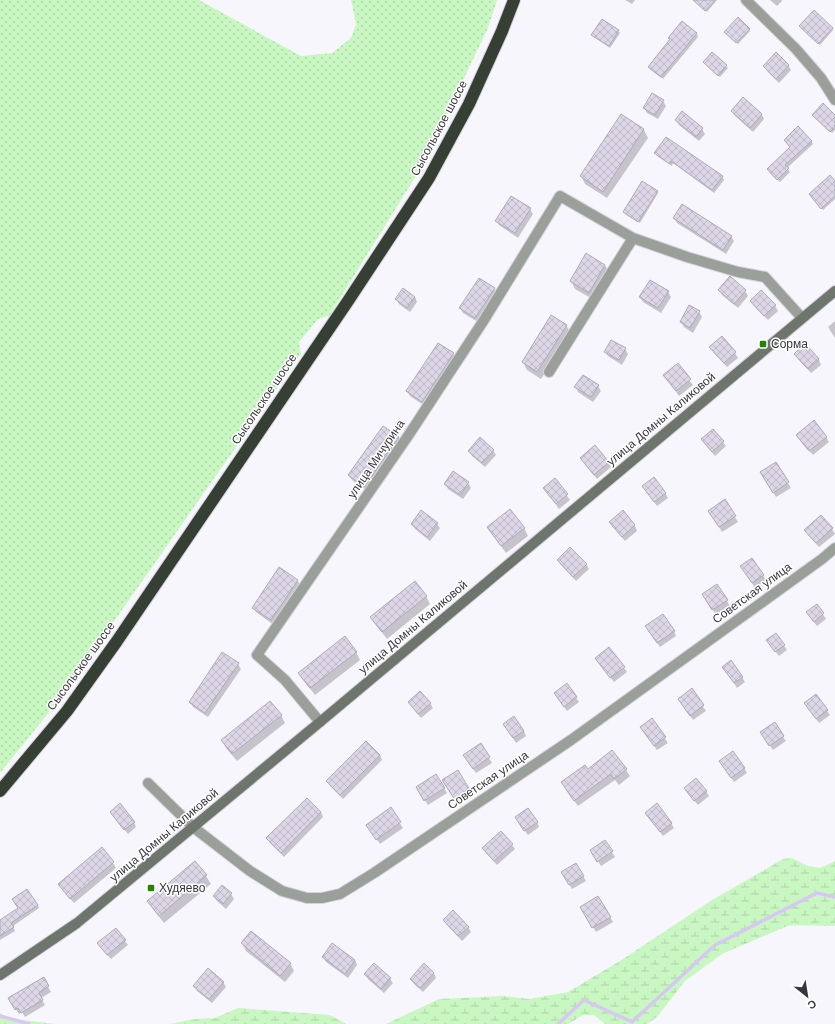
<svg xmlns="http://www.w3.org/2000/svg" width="835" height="1024" font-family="Helvetica,sans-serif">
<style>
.grass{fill:url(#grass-dots)}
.wetland{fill:url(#wetland-marsh)}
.shadow{fill:#0003}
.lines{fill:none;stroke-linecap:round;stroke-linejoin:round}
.stream{stroke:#d8c7f4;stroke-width:3.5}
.building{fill:url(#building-cross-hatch);stroke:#afaab9}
.street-casing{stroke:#d5d3da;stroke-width:12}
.secondary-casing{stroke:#d5d3da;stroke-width:12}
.highway-casing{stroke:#d5d3da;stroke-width:14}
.street{stroke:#9a9f99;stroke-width:10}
.secondary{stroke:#6e756d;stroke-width:10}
.highway{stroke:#353f34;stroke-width:12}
.poi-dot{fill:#208800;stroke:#fff;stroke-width:1.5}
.labels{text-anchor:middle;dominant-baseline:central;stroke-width:3;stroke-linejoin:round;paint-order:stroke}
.street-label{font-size:12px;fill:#38353c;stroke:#fff}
.poi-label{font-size:12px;fill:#38353c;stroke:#fff;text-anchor:start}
</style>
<defs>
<pattern id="grass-dots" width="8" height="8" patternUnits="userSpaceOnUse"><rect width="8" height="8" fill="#c9f7c1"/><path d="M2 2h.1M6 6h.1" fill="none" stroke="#add4a7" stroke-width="1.8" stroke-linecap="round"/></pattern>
<pattern id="wetland-marsh" width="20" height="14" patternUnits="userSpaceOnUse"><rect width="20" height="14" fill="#c9f7c1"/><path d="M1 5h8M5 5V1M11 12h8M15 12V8" fill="none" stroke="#add4a7"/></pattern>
<pattern id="building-cross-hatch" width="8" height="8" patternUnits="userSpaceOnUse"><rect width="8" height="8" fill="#dcd6e7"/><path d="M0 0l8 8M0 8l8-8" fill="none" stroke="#beb8c7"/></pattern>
</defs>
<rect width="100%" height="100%" fill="#f8f6fd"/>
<path class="grass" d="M0 0H199L301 56 332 53 351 38 356 24 351 0H497L488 28 422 166 329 316 318 319 299 342 301 354 59 700 0 773Z"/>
<path class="wetland" d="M792 858 808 866 820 868 835 861V926L790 925 722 954 685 981 657 1017 647 1024H605L594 1015H583L568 1024H386L439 999 503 996 529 999 568 992 620 961 712 900 783 859Z
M238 1008 330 1015 346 1024H170L195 1019 215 1018Z
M0 1013 7 1018 55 1024H0Z"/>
<path class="shadow" d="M625 0H635L632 4Z
M699 0H717L707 12 698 4Z
M770 0H782V1L777 6Z
M682 22 697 34 698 37 663 79 651 70 649 67 670 40 669 38Z
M802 28H832L833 30 820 45Z
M749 29 750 31 738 44 727 34Z
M618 31 620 33 610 48 594 37 593 35Z
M712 53 728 68 720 77 704 63Z
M788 65 791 70 779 83 767 71 764 66Z
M743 98 762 115 764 119 753 132 735 116 732 111Z
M663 101 666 106 658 119 647 113 644 108Z
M622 115 644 130 648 138 607 198 585 184 581 176Z
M835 116V130L832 133 815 117Z
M676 120 702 129 705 134 699 141 679 125Z
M785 140 811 141 813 144 787 168 790 172 780 182 770 173 768 169 791 148Z
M656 153 722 176 724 180 714 193 673 163 672 166 657 156Z
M835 182V199L823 210 810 195Z
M657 191 658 193 640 223 625 214 624 212Z
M530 209 533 214 518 238 499 225 496 221Z
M674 218 731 237 734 241 726 254 677 223Z
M605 265 609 273 594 300 575 289 571 281Z
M730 278 745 291 748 296 738 308 722 295 719 290Z
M494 289 497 293 478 322 463 313 460 308Z
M761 291 775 306 778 311 768 320 754 306 751 301Z
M668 292 671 297 661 313 643 302 640 297Z
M415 297 417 302 410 312 399 304 396 299Z
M699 312 702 317 693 333 684 327 681 322Z
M835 321V338L828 327Z
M566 325 571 333 541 379 527 370 523 362Z
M722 337 735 353 738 358 727 367 713 352Z
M805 345 819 360 821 365 811 373 798 359 795 354Z
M625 349 628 354 622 365 608 356 605 352Z
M453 354 456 358 425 406 410 396 407 391Z
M677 365 693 385 679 396 664 375Z
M598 386 601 391 593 402 578 392 576 387Z
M797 435 826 437 829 442 813 455 800 440Z
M398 437 401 442 367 491 352 480 349 476Z
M702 440 723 442 726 446 715 456 705 444Z
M595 446 609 463 611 467 597 479 584 463 581 458Z
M493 450 496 455 485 467 472 456 469 451Z
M775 463 791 488 776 497 764 477Z
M555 479 570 500 559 509 544 488Z
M468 483 471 488 463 499 448 489 445 484Z
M643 487 665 493 668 498 657 506Z
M725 501 738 522 722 532 712 516Z
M623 512 635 526 637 531 625 541 613 527 610 522Z
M412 524H437L440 528 430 541 415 529Z
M524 528 528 536 506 553 492 534Z
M832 529 835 534 819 547 808 535 806 530Z
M752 559 766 580 755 588 744 571Z
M558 560 586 564 589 569 576 581 561 565Z
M298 581 300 585 274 625 256 612 253 608Z
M717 585 730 606 716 615 706 599Z
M426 596 430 604 387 639 376 625 372 617Z
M817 605 826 619 817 626 810 617Z
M649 631H674L676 636 660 647Z
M776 634 787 650 779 656 770 645Z
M356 652 360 660 315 695 304 681 299 673Z
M599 663 624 668 627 672 614 682Z
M238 664 241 669 208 717 193 707 190 702Z
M723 667 742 677 745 682 737 688Z
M567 685 579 702 567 711 558 698Z
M692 690 706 711 693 720 682 704Z
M816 696 830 715 819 723 808 708Z
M409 702 430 703 433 708 421 718 412 707Z
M281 715 285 723 237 761 226 748 222 740Z
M652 720 668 743 657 750 644 732Z
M507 729 524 731 526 736 516 743Z
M764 737H783L786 741 773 750Z
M480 744 492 763 476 773 467 760Z
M380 755 382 760 343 799 330 786 327 781Z
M723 766 744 768 747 773 734 782Z
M588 770H626L630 776 619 785 615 780 578 806 566 789Z
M457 772 472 795 459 804 446 785Z
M444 788 447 793 428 805 420 792Z
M706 791 709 796 698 805 688 793Z
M390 809 403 828 380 844 370 830Z
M321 812 323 817 284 857 270 843 268 838Z
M646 813 671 823 674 828 663 836Z
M114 817 134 822 136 827 128 834Z
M537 822 539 827 528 835 519 823Z
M605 841 615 857 601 866 594 855Z
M512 845 515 849 497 865 486 853Z
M101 849 113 863 116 868 74 903 62 889 59 885Z
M194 862 206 876 211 884 164 923 153 909 148 901Z
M576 864 586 881 572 889 562 872Z
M231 894 234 899 226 909 217 901 214 896Z
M598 897 613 922 596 932 581 907Z
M38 905 39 908 13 926 15 931 0 940V921Z
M444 920 468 927 471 932 462 941 447 925Z
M125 941 128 945 111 959 101 948Z
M242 943 290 963 294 971 285 982 246 951Z
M323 957 355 960 357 965 348 978 326 962Z
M434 973 436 978 423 992 414 984 411 979Z
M366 974 390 979 393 983 384 993 368 979Z
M43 978 51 992 41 998 45 1005 25 1017 22 1012 19 1014 9 998Z
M223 982 226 987 212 1003 197 991 195 986Z"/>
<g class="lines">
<path class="stream" d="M0 1016 29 1024
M558 1024 584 1000 632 1022 715 945 817 893 835 897"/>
</g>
<path class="building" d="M693 0H715L705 11Z
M814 10 833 28 818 44 799 26Z
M738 17 750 29 736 43 724 32Z
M602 19 619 30 609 46 591 35Z
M682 21 697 33 661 77 648 67 670 39 668 38Z
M712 52 727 65 718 76 703 62Z
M776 52 789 65 776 79 763 66Z
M652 93 664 100 655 115 643 108Z
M743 97 762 114 750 128 731 111Z
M823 103 835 115V127L830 132 812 115Z
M682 111 703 128 696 137 675 120Z
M621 114 644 129 603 192 580 176Z
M798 126 812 141 785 165 789 168 777 180 767 169 790 147 784 140Z
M666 137 723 176 712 190 671 161 670 164 654 153Z
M830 175 835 181V196L821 209 809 194Z
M642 181 658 191 638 222 623 212Z
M511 196 531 208 515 233 495 221Z
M682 204 732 236 723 250 673 218Z
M586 253 605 265 589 293 570 281Z
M730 276 746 290 734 304 718 290Z
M479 278 495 288 475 318 459 308Z
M650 280 669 291 658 308 639 297Z
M403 288 415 297 407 308 395 299Z
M761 290 776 305 764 316 750 301Z
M689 305 700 311 690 328 680 322Z
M551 315 567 325 537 372 522 362Z
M722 336 736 352 724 363 709 347Z
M611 340 626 348 619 360 604 352Z
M438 343 454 353 422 402 406 391Z
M805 343 819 359 808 369 794 354Z
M678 363 691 379 676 391 663 375Z
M583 375 599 385 591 397 574 387Z
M814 420 827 437 809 451 796 435Z
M383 426 399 437 364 487 348 475Z
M713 429 724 441 712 452 701 439Z
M480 437 494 450 482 463 468 451Z
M595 445 609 462 594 475 580 458Z
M776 462 789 482 773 493 760 472Z
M453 471 469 482 460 495 444 484Z
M654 477 666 493 654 502 642 486Z
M555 478 568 494 556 504 543 488Z
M725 499 736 516 719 527 708 511Z
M510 509 525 528 501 546 487 527Z
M421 510 438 523 427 537 411 524Z
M623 510 635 525 622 537 609 522Z
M821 515 833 528 816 543 804 530Z
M570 547 587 564 573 577 557 560Z
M752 558 764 575 752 583 740 566Z
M279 567 298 580 271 620 252 608Z
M415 581 427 596 382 632 370 617Z
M717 584 728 600 712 610 702 594Z
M817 604 824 613 814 622 806 612Z
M663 614 675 631 657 643 645 626Z
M776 633 785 645 775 652 766 640Z
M345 636 357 652 310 688 298 673Z
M609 647 625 667 610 678 595 658Z
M222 652 239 663 205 713 189 702Z
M731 660 743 677 734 683 722 667Z
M567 683 577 697 564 707 554 693Z
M692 688 704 705 690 716 678 699Z
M420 691 431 703 418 714 408 702Z
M816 694 828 710 816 719 804 703Z
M270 701 282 715 232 754 221 740Z
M514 716 524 731 513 738 503 724Z
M652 718 666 737 654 746 640 727Z
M775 722 784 736 769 746 760 732Z
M366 741 380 755 340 795 326 781Z
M481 743 490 757 473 769 463 755Z
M612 750 627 769 614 779 611 774 574 801 561 782 585 765 588 769Z
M733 751 745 768 731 778 719 761Z
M458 770 470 790 455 800 442 780Z
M436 774 445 788 424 801 416 787Z
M696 778 707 791 694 801 684 788Z
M307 798 321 812 281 853 266 838Z
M120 803 135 822 124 830 110 812Z
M657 803 672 823 660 832 645 813Z
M391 807 401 822 376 840 366 825Z
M528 808 538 822 524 831 515 817Z
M501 831 513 844 494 861 482 848Z
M605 840 613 851 597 862 590 850Z
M102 847 114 862 70 899 58 884Z
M195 861 207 875 159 916 147 901Z
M576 863 584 876 569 885 561 872Z
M222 885 232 893 223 904 213 896Z
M27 889 38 905 11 923 14 927 0 936V920L18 908 12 899Z
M598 896 611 917 592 928 580 907Z
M453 910 469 927 458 936 443 920Z
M116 928 126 940 107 955 97 943Z
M251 931 291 963 280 976 241 943Z
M332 943 355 960 345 974 322 957Z
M374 963 391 978 381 989 364 974Z
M424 963 434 973 420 988 410 979Z
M208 968 224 982 209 999 193 986Z
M44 977 49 986 39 993 43 1000 21 1013 18 1008 15 1010 8 998Z"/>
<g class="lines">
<defs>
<path id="street" d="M746 0 796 49 821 78 835 100
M549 372 633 238
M320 722 285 680 257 655 410 433 484 320 560 196 633 238 687 257 738 272 765 277 802 318
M148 783 193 827 250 871 282 891 307 898H322L340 894 374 873 571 740 822 559 835 548"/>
<path id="secondary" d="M0 975 77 923 320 722 835 291"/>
<path id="highway" d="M0 791 67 711 117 641 348 301 429 178 469 104 502 31 514 0"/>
</defs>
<use href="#street" class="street-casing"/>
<use href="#secondary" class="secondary-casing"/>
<use href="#highway" class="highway-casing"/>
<use href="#street" class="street"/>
<use href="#secondary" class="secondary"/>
<use href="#highway" class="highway"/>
</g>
<g class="poi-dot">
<rect x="759" y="340" width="8" height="8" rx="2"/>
<rect x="147" y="884" width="8" height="8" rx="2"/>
</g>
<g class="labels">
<g class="street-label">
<text transform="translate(439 128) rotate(-62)">Сысольское шоссе</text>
<text transform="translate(264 399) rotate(-56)">Сысольское шоссе</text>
<text transform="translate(661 419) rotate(-40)">улица Домны Каликовой</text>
<text transform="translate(376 459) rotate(-56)">улица Мичурина</text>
<text transform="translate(752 593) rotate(-36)">Советская улица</text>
<text transform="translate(413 627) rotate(-40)">улица Домны Каликовой</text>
<text transform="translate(81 666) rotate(-54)">Сысольское шоссе</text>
<text transform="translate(488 780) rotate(-34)">Советская улица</text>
<text transform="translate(164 835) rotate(-40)">улица Домны Каликовой</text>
</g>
<g class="poi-label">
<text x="771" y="344">Сорма</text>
<text x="159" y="888">Худяево</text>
</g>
</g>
<g transform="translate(807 996) rotate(150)" stroke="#ffffff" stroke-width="3" paint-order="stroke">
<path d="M0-3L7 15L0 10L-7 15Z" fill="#38353c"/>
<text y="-6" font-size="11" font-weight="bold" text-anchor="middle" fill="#38353c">С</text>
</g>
</svg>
